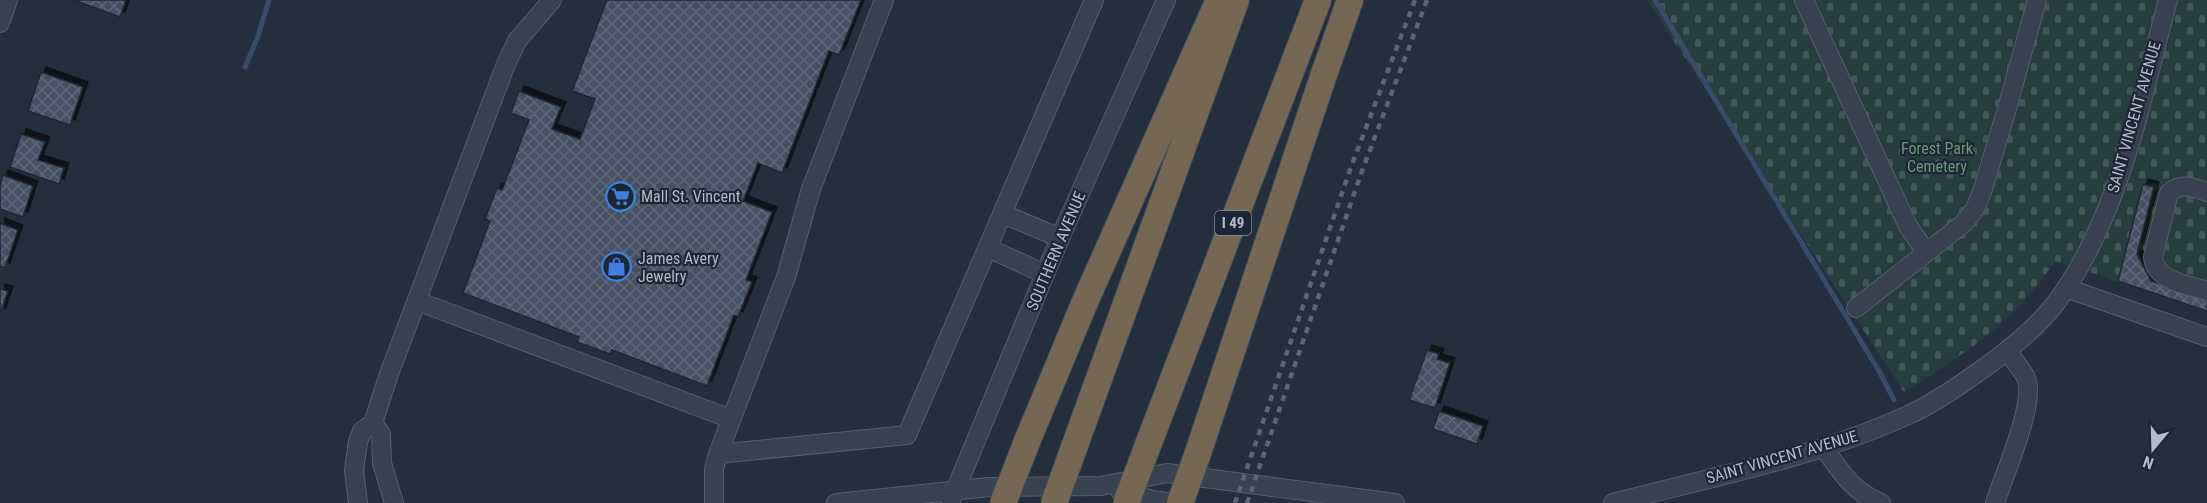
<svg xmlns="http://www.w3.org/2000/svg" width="2207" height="503" font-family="'Roboto Condensed',sans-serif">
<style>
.cemetery{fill:url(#cemetery-stones)}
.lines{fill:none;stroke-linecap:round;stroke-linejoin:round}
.stream{stroke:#394c67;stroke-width:5}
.building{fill:url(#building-cross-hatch);stroke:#1f2835;stroke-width:1.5;filter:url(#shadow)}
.minor-casing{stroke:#565f6c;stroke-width:20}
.highway-casing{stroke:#434c59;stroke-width:28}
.minor{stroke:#38414e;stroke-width:18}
.highway{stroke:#746855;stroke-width:26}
.rail{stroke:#5a6575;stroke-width:4.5;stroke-dasharray:6 6;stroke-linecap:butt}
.highway-bridge-casing{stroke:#434c59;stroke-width:28;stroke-linecap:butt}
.highway-bridge{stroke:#746855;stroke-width:26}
.labels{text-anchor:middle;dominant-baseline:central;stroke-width:4.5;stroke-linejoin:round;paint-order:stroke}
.shield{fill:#1d2633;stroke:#878f9c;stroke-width:1.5}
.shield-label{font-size:15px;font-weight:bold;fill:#b4bcc9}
.street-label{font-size:16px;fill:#b4bcc9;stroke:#1d2633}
.park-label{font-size:16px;fill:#6b9a76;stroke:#1d2633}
.poi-label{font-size:16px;fill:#b4bcc9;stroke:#1d2633;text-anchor:start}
</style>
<defs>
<pattern id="cemetery-stones" width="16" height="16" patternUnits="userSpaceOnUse" patternTransform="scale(1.5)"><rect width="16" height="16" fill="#263c3f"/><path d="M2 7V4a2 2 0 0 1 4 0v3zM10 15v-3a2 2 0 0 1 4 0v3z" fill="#435659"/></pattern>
<pattern id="building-cross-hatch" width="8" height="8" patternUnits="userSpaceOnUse" patternTransform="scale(1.5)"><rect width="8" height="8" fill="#455162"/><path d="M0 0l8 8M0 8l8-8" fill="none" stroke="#5d6877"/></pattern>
<filter id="shadow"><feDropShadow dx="5" dy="-5" stdDeviation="0" flood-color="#0009"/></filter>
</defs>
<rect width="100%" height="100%" fill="#242f3e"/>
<path class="cemetery" d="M1647 0H2207V311L2055 261C2014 323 1966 353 1904 392Z"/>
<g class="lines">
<path class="stream" d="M1655 0 1879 371 1894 400
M245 67 257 39 269 0"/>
</g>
<path class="building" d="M74 0H126L120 17Z
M607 0H861L839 55 829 51 782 173 758 163 743 201 772 212 746 280 752 282 738 317 734 315 707 386 612 350 610 354 577 342 579 337 463 293 490 221 485 219 497 188 502 190 529 120 511 113 519 91 561 107 552 129 580 139 595 99 572 91Z
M41 72 83 87 70 125 28 111Z
M21 134 45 142 38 160 64 168 59 184 10 167Z
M3 175 33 186 23 217 0 209V185Z
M2143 184 2154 187 2137 254 2151 281 2207 300V311L2118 281Z
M0 223 18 230 5 268 0 266Z
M0 289 8 291 0 315Z
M1427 350 1439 354 1437 359 1450 363 1435 408 1409 400Z
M1439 411 1483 426 1477 444 1433 429Z"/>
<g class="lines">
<defs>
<path id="minor" d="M1804 0 1908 226 1926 252
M0 23 8 0
M2207 192C2193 187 2181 182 2169 193L2153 257C2155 281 2188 285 2207 291
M1003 214 1060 238
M988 248 1045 274
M2066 288 2207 337
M417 301 731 419
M1856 308 1964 223 1975 209 1982 192 2006 112 2037 0
M373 423 381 434 382 463 394 503
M1824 448C1841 472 1852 491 1881 503
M718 454 907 435 1094 0
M1120 491 1152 500 1175 503
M358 503 354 470 358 442 362 431 373 423 389 374 506 64 517 41 552 0
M714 503V469L718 454 786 277 811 189 884 0
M836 503 989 487 1101 486 1167 473 1395 503
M950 503 1060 238 1166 0
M1613 503C1711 477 1814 458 1908 415 1931 405 1953 390 1974 375 2003 355 2033 332 2055 304 2071 283 2085 258 2096 234 2131 160 2147 78 2168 0
M1995 503C2003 477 2037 401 2026 378 2021 368 2013 359 2007 351"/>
<path id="highway" d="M1028 439 1084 304 1219 0
M1075 445 1236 0
M1148 445 1318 0
M1198 453 1323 77 1350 0"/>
</defs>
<use href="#minor" class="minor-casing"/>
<use href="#highway" class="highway-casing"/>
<use href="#minor" class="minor"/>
<use href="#highway" class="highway"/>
<path class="rail" d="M1235 503 1351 167 1415 0
M1247 503 1362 171 1427 0"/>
<defs>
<path id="highway-bridge" d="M1003 503 1028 439
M1054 503 1075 445
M1126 503 1148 445
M1180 503 1198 453"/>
</defs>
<use href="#highway-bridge" class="highway-bridge-casing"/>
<use href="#highway-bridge" class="highway-bridge"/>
</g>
<defs>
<symbol id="supermarket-ring" viewBox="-11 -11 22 22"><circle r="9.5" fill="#1d2633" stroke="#3f7fe0" stroke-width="1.5"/><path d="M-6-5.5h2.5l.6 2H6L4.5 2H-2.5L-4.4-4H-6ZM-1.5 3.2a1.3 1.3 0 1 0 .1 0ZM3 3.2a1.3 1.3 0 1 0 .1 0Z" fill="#3f7fe0"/></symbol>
<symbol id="shop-ring" viewBox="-11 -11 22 22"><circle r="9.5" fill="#1d2633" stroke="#3f7fe0" stroke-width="1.5"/><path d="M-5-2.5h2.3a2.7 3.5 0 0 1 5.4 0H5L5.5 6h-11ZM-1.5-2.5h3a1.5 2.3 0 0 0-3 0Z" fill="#3f7fe0"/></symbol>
</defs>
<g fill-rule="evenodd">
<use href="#supermarket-ring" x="604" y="180" width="33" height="33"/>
<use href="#shop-ring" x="600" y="250" width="33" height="33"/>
</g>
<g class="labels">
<rect class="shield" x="1215" y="211" width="36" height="24" rx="4.5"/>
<g class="shield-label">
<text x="1233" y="223">I 49</text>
</g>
<g class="street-label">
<text transform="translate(2134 117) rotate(-74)">SAINT VINCENT AVENUE</text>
<text transform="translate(1056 251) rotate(-67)">SOUTHERN AVENUE</text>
<text transform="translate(1782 457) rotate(-16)">SAINT VINCENT AVENUE</text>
</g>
<g class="park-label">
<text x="1937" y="148">Forest Park<tspan x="1937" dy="18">Cemetery</tspan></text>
</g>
<g class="poi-label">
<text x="641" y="196">Mall St. Vincent</text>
<text x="638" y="258">James Avery<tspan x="638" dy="18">Jewelry</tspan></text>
</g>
</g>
<g transform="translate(2153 449) rotate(199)" stroke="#1d2633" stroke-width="4.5" paint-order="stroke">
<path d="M0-4.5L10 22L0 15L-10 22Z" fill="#b4bcc9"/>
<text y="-9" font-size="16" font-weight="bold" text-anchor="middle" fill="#b4bcc9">N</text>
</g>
</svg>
